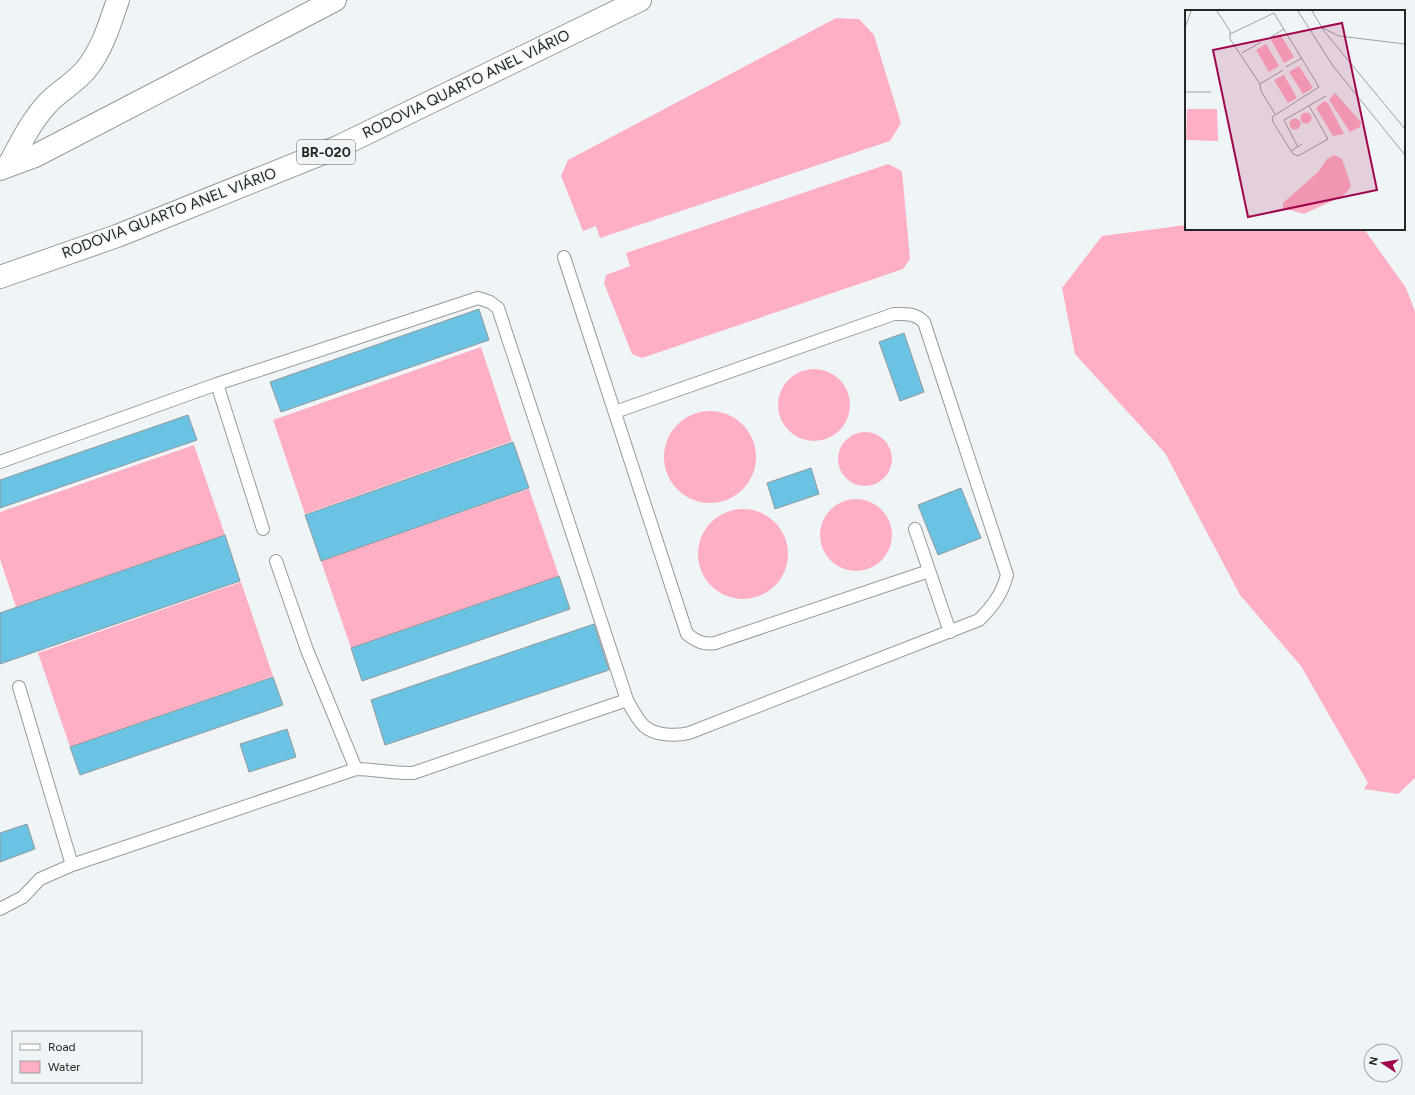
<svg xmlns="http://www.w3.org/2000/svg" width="1415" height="1095" font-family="Figtree,sans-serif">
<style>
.water{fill:#feafc3}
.building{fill:#6bc3e3;stroke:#93989a}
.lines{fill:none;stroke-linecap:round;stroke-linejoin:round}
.lane-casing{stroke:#959a9c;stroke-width:14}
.street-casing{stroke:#959a9c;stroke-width:24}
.highway-casing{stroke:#959a9c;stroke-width:24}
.lane{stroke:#fff;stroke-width:12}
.street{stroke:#fff;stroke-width:22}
.highway{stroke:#fff;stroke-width:22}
.labels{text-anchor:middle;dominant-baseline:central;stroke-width:3;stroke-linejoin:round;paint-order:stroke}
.shield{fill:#eff4f6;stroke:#606364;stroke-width:1}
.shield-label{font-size:14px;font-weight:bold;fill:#232526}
.street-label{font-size:15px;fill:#232526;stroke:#eff4f6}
.inset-road{fill:none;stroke:#9da1a3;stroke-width:1}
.view{fill:#9f064d;fill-opacity:0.15;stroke:#9f064d;stroke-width:2}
.inset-edge{fill:none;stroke:#232526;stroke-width:2}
</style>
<rect width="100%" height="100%" fill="#eff4f6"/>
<path class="water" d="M836 18 859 19 874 35 901 123 890 141 600 238 596 226 583 231 561 176 568 160Z
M888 164 902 171 910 259 903 269 642 358 632 354 604 283 606 275 630 266 626 253Z
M1186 225V229H1364L1406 288 1415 312V778L1398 794 1364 789 1368 783 1301 666 1240 595 1165 453 1075 354 1062 288 1102 236Z
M481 347 512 441 305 514 273 420Z
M778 405a36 36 0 1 1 72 0a36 36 0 1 1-72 0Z
M664 457a46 46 0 1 1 92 0a46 46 0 1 1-92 0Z
M838 459a27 27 0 1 1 54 0a27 27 0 1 1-54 0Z
M194 445 225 535 16 607 0 559V512Z
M529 489 559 576 351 648 321 561Z
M820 535a36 36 0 1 1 72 0a36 36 0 1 1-72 0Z
M698 554a45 45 0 1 1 90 0a45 45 0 1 1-90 0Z
M241 582 273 676 70 747 38 653Z"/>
<path class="building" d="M479 309 489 340 281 412 270 382Z
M904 333 924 392 900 401 879 342Z
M188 415 197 440 0 508V480Z
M513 442 529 488 321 561 305 515Z
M811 468 819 494 775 509 767 483Z
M961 488 981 538 938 555 918 505Z
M225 535 240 581 0 664V613Z
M559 576 570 609 362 681 351 648Z
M594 624 609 670 385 745 371 700Z
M273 677 283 705 80 775 70 747Z
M287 729 296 757 249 772 240 744Z
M27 824 35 849 0 862V833Z"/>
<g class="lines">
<defs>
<path id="lane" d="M564 257 687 634C696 641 703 645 715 643L929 571
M217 384 263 529
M0 462 217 384 478 298 490 302 498 308 627 700C632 709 637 719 644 726 655 736 676 736 689 733L979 620C993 606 1002 594 1007 575L924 322C915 313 906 314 894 314L615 412
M915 529 950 632
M276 561 307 650 356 769
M19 687 72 865
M0 909 23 897 40 879 72 865 356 769C375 769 394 774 413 773L627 700"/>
<path id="street" d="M9 165C20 144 31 121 48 103 60 90 77 82 88 67 103 47 110 23 118 0"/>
<path id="highway" d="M0 169 35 156 335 0
M0 277 117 236 338 147 640 0"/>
</defs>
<use href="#lane" class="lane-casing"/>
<use href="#street" class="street-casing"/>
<use href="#highway" class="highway-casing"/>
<use href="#lane" class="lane"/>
<use href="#street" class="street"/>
<use href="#highway" class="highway"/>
</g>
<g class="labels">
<rect class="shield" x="297" y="140" width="58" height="24" rx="3"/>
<g class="shield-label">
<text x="326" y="152">BR-020</text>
</g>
<g class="street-label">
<text transform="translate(466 84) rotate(-26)">RODOVIA QUARTO ANEL VIÁRIO</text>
<text transform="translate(169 213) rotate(-21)">RODOVIA QUARTO ANEL VIÁRIO</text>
</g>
</g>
<g transform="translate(1185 10)">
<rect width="220" height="220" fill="#eff4f6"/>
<path d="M95 24 109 47 99 53 86 30ZM81 34 94 56 84 62 71 40ZM114 56 128 78 118 84 104 62ZM99 65 112 88 103 93 89 70ZM150 83 176 112 175 117 165 122 144 90ZM139 91 143 93 159 124 148 126 131 98ZM2 99H32L33 131 1 130ZM115.5 108a5.5 5.5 0 1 1 11 0a5.5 5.5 0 1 1-11 0ZM104.5 114a5.5 5.5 0 1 1 11 0a5.5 5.5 0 1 1-11 0ZM149 145 157 149 165 172 166 177 158 186 119 204 98 198V193L133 162 142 149Z" fill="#feafc3"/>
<path class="inset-road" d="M32 1 45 21V29L75 74 76 81 90 104M113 1 148 56 220 145M127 1 139 21 220 119M0 18 6 1M138 18 154 26 220 34M45 24 89 3 134 77 87 107 88 112 108 144 113 146 143 129 124 96M86 27 99 19M57 43 76 32M101 57 117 48M75 74 98 60M0 82H26M113 137 99 110 141 86M106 141 117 134"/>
<path class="view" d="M157 13 192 180 63 207 28 40Z"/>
<rect width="220" height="220" class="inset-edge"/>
</g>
<rect x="12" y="1031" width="130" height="52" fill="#eff4f6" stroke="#9da1a3"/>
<rect x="20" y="1044" width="20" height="6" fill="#ffffff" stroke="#9da1a3"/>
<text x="48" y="1051" font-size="12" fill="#232526">Road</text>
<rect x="20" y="1061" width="20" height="12" fill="#feafc3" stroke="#9da1a3"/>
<text x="48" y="1071" font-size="12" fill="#232526">Water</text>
<g transform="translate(1383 1063) rotate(282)"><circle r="19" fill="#eff4f6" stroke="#9da1a3"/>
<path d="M0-3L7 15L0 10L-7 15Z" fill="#9f064d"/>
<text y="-6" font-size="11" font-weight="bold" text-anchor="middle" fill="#232526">N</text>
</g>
</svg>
